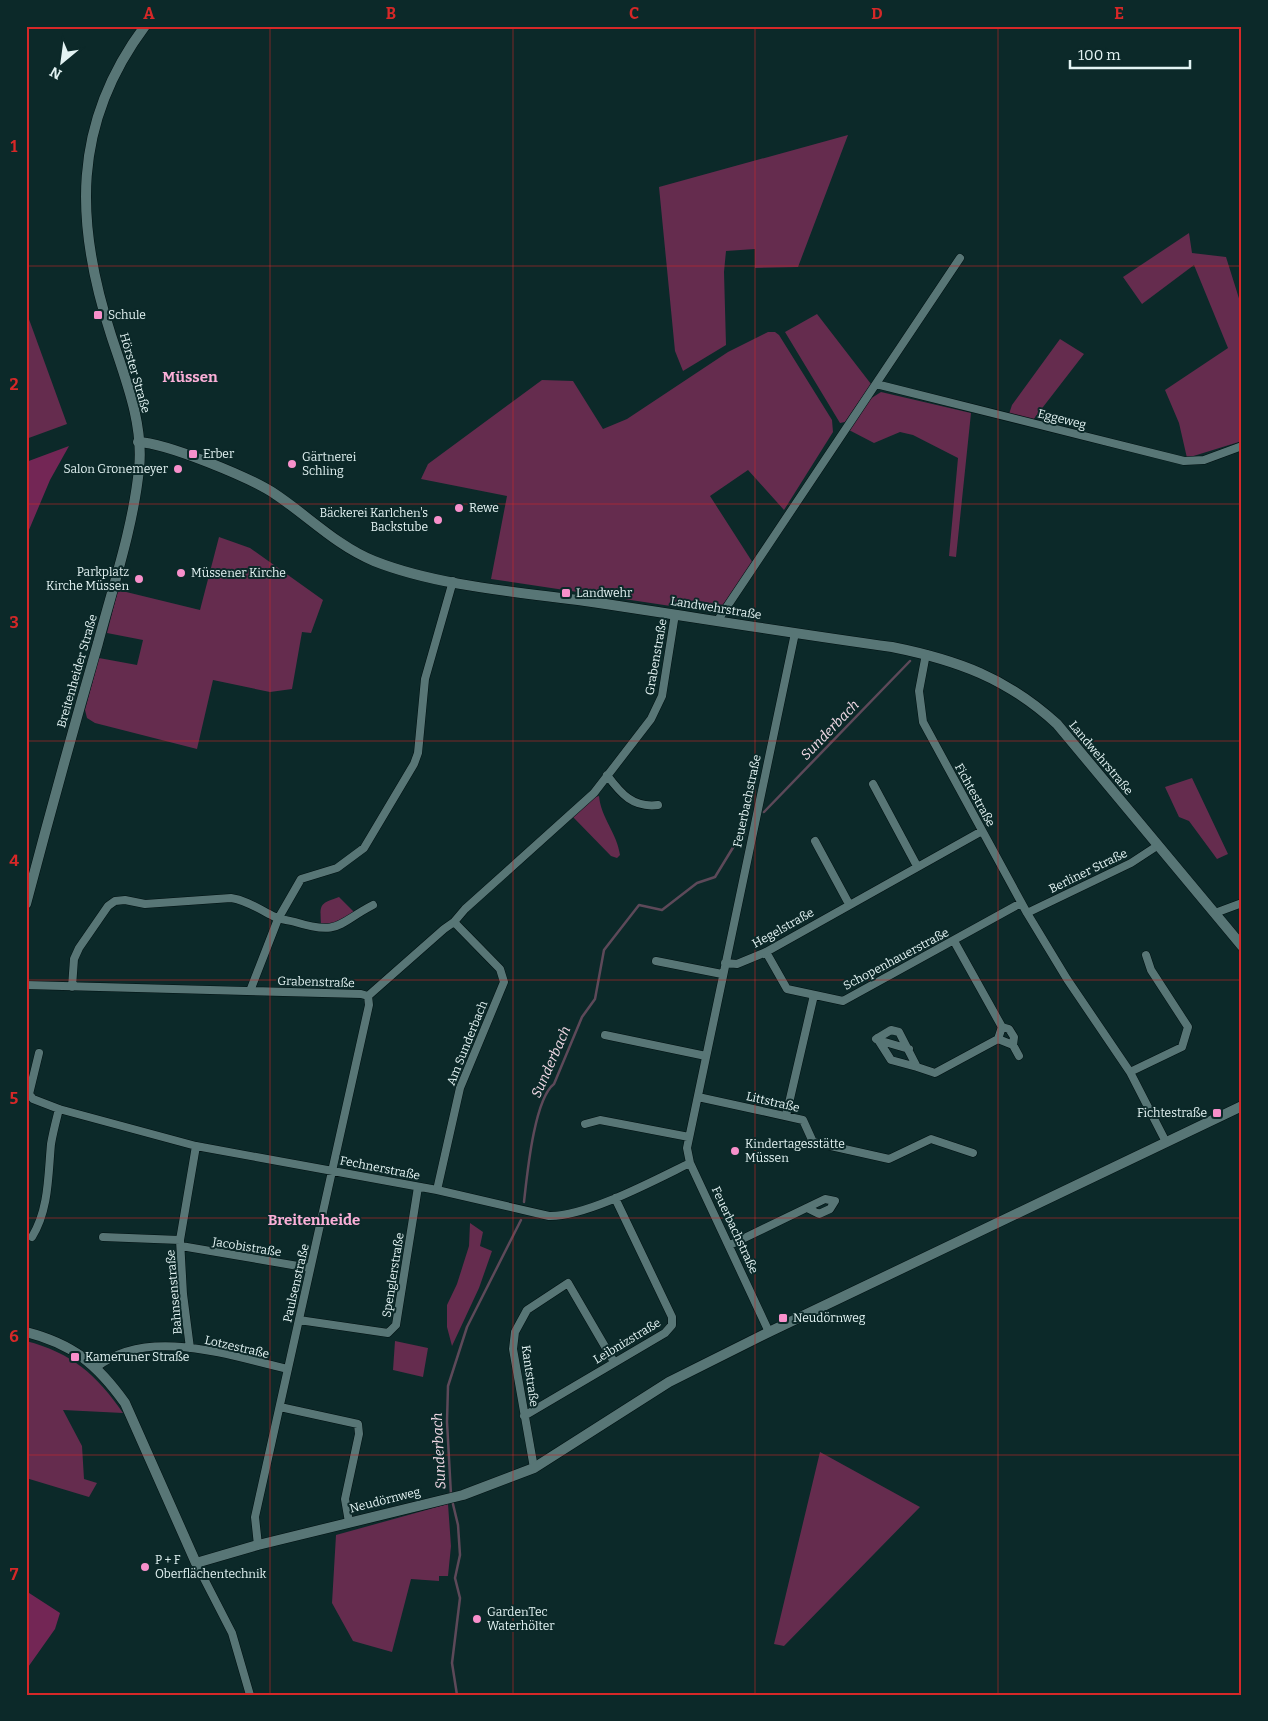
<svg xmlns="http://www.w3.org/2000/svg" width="1268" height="1721" font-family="Bitter,serif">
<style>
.green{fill:#652c4e}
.forest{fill:#732655}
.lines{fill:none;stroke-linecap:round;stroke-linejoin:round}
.stream{stroke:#5d4959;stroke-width:2.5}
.minor-casing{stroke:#001112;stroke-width:9}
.tertiary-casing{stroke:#001112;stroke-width:11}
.minor{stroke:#587676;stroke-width:8}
.tertiary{stroke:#587676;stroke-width:10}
.grid{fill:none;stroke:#d62828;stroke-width:1;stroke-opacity:0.55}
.poi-dot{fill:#f890cb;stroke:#0c2929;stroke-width:2}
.labels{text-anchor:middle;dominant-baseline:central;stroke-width:4;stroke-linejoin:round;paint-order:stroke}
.poi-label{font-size:12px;fill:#e3f3f3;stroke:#0c2929;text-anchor:start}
.street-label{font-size:12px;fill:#e3f3f3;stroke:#0c2929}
.water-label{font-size:14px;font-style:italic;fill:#f3dbe7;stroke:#0c2929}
.quarter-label{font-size:15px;font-weight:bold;fill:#faafd7;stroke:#0c2929}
.neatline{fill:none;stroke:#d62828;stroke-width:2}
.grid-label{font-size:16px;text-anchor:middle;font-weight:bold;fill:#d62828}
</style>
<rect width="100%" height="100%" fill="#0c2929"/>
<path class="green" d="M848 135 798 267 755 268V249L726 251 724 272 726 345 683 371 675 351 659 187Z
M1189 233 1192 253 1226 257 1242 308V441L1187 458 1179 423 1165 390 1228 348 1194 265 1142 304 1123 277Z
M26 311 67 424 26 439Z
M817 314 871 384 845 422 840 423 785 332Z
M768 332H775L779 335 832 420 833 432 784 510 748 470 710 496 753 563 717 613 491 579 507 496 421 479 428 464 542 380 573 381 603 429 627 419 728 352Z
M1060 339 1084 354 1033 420 1009 414 1012 405Z
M881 392 971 413 956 557 949 556 958 458 913 435 900 432 874 443 849 430 870 399Z
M219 537 250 548 323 600 311 633 302 632 292 689 270 692 213 680 197 749 95 723 87 718 85 710 99 658 137 665 143 640 107 633 118 590 200 610Z
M1192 778 1228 854 1217 859 1189 821 1179 817 1165 787Z
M599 796C601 818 617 833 620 855L617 858 611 856 573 817 592 798Z
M339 897 354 912C343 921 335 925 321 925 320 904 319 904 339 897Z
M470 1223 483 1232 480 1246 492 1251 479 1288 452 1346 447 1327V1305L457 1284 469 1246Z
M26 1341C72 1353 97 1375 123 1413L63 1410 82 1446 84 1479 97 1483 89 1497 26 1478Z
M395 1341 428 1348 423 1377 393 1370Z
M820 1452 920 1507 784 1646 774 1644Z
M448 1504 451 1546 448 1576H439V1581L411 1579 392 1652 353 1641 332 1603 336 1535Z"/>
<path class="forest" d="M69 446 50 480 26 537V462Z
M26 1591 60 1613 55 1629 26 1670Z"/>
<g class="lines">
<path class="stream" d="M764 812 910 661
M524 1202C527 1176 534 1099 554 1084L582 1017 595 999 604 950 639 905 662 910 697 883 715 877 737 841 745 834
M451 1495 447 1422 448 1386 467 1327 521 1220
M452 1500 458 1525 460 1555 455 1578 460 1598 452 1663 457 1695"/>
<defs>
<path id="minor" d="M876 384 1184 461 1204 460 1242 446
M718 620 960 258
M926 654 919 691 923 722 1027 913 1067 979 1130 1072 1166 1142
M607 775C621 794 633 808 658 805
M873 784 917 866
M815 841 849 904
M1027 913 1131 863 1157 846
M1215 913 1242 903
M954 941 1002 1027 998 1039 1013 1045 1019 1056
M766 952 787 989 843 1001 1021 903
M656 961 722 974
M725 963 737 964 766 952 982 831
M26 985 361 994 368 996
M72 987 74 959 79 948 108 906 115 901 125 900 145 904 231 898C246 900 259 909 273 916 280 920 288 920 295 922 340 936 338 923 373 905
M250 991 278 919 301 879 337 868 364 848 414 764 418 753 425 679 453 581
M368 996 444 929 454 922 465 909 594 793 651 719 662 696 675 614
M1002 1027 1009 1029 1014 1037 1013 1045
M605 1035 706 1056
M877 1038 891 1060 917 1067
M876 1039 891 1030 899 1032 917 1067 935 1073 998 1039
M878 1040 909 1049
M39 1053 29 1094 33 1099 59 1109 196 1146 437 1190 549 1216C586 1217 655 1180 690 1163
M1130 1072 1182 1047 1188 1027 1151 970 1146 955
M698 1097 803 1120 813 1142 889 1159 931 1139 973 1153
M786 1116 814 995
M585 1124 600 1120 689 1137
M437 1190 460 1088 504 982 500 969 454 922
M32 1237C49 1209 48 1176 51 1144 53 1132 56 1121 59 1109
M103 1237 180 1240
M730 1245 825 1199 835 1201 830 1209 819 1214 807 1208
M181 1246 310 1268
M299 1320 388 1333 396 1325 418 1187
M769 1332 690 1163 687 1148 795 633
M190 1348 183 1294 180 1240 196 1146
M97 1367C148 1326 230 1356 288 1369
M280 1407 358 1424 359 1434 345 1499 349 1522
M524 1416 665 1333 672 1325V1317L615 1198
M534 1468 513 1349 515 1332 527 1310 568 1283 614 1362
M258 1545 255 1517 369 1005 368 996
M196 1563 232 1633 250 1695"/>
<path id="tertiary" d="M138 442C167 443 251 478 275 494 308 516 337 546 374 561 437 586 518 592 585 601 687 616 789 633 892 647 957 660 1007 678 1057 724L1242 946
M26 904C49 817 73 730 98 643 113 586 133 528 139 469 144 424 125 378 111 335 75 224 71 125 145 26
M26 1332C73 1344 97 1364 125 1403L196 1563 258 1545 463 1495 534 1468 669 1382 769 1332 1242 1106"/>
</defs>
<use href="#minor" class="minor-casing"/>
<use href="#tertiary" class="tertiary-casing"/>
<use href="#minor" class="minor"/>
<use href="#tertiary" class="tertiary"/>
</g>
<path class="grid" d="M270 26V1695M513 26V1695M755 26V1695M998 26V1695M26 266H1242M26 504H1242M26 741H1242M26 980H1242M26 1218H1242M26 1455H1242"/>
<g class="poi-dot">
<rect x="93" y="310" width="10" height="10" rx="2.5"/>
<rect x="188" y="449" width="10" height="10" rx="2.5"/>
<circle cx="292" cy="464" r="5"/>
<circle cx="178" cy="469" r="5"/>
<circle cx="459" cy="508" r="5"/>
<circle cx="438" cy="520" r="5"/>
<circle cx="181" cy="573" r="5"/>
<circle cx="139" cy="579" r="5"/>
<rect x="561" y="588" width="10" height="10" rx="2.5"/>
<rect x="1212" y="1108" width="10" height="10" rx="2.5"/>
<circle cx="735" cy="1151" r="5"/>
<rect x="778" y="1313" width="10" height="10" rx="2.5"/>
<rect x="70" y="1352" width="10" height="10" rx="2.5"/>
<circle cx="145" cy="1567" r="5"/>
<circle cx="477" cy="1619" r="5"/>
</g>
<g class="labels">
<g class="poi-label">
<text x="108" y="315">Schule</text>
<text x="203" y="454">Erber</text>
<text x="302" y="457">Gärtnerei<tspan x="302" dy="14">Schling</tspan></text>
<text x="168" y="469" text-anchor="end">Salon Gronemeyer</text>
<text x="469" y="508">Rewe</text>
<text x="428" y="513" text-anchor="end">Bäckerei Karlchen's<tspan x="428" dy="14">Backstube</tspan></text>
<text x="129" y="572" text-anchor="end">Parkplatz<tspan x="129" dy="14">Kirche Müssen</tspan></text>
<text x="191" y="573">Müssener Kirche</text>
<text x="576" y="593">Landwehr</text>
<text x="1207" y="1113" text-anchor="end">Fichtestraße</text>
<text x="745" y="1144">Kindertagesstätte<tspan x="745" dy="14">Müssen</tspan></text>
<text x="793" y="1318">Neudörnweg</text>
<text x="85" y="1357">Kameruner Straße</text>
<text x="155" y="1560">P + F<tspan x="155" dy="14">Oberflächentechnik</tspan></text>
<text x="487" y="1612">GardenTec<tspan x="487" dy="14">Waterhölter</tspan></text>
</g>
<g class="street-label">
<text transform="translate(135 373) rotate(74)">Hörster Straße</text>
<text transform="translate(1062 419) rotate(14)">Eggeweg</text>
<text transform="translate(716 608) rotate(9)">Landwehrstraße</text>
<text transform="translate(656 657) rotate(-80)">Grabenstraße</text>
<text transform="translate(77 671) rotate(-74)">Breitenheider Straße</text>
<text transform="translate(1101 758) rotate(50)">Landwehrstraße</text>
<text transform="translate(975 795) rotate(61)">Fichtestraße</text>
<text transform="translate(747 801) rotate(-78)">Feuerbachstraße</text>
<text transform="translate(1088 871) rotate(-26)">Berliner Straße</text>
<text transform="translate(783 928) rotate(-29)">Hegelstraße</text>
<text transform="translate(896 959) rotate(-28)">Schopenhauerstraße</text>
<text transform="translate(316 982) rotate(2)">Grabenstraße</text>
<text transform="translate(467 1043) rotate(-68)">Am Sunderbach</text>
<text transform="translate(773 1102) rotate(13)">Littstraße</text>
<text transform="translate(380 1168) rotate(11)">Fechnerstraße</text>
<text transform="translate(735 1230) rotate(65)">Feuerbachstraße</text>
<text transform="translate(247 1247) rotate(9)">Jacobistraße</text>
<text transform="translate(393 1275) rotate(-81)">Spenglerstraße</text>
<text transform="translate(296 1283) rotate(-77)">Paulsenstraße</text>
<text transform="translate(174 1292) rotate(-95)">Bahnsenstraße</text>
<text transform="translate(627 1341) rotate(-31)">Leibnizstraße</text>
<text transform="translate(237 1347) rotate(13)">Lotzestraße</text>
<text transform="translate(530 1376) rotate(82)">Kantstraße</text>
<text transform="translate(385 1500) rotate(-14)">Neudörnweg</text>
</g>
<g class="water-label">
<text transform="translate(830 730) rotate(-46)">Sunderbach</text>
<text transform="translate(551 1062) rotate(-66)">Sunderbach</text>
<text transform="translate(439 1451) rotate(-93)">Sunderbach</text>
</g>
<g class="quarter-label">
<text x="190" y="377">Müssen</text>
<text x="314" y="1220">Breitenheide</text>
</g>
</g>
<rect width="1268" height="1721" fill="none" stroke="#0c2929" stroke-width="55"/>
<g transform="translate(62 62) rotate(209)" stroke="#0c2929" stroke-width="4" paint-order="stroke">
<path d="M0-4L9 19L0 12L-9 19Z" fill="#e3f3f3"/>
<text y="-8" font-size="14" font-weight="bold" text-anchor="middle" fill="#e3f3f3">N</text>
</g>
<path d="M1070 60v8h120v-8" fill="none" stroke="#e3f3f3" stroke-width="2.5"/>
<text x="1078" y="60" font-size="15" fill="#e3f3f3" stroke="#0c2929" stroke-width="4" paint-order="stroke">100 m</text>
<rect x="28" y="28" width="1212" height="1666" class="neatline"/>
<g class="grid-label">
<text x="149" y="19">A</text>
<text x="391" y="19">B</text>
<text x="634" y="19">C</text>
<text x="877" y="19">D</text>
<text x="1119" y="19">E</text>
<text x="14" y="152">1</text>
<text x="14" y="390">2</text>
<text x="14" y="628">3</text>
<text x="14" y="866">4</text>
<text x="14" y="1104">5</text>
<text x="14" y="1342">6</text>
<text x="14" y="1580">7</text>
</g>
</svg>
